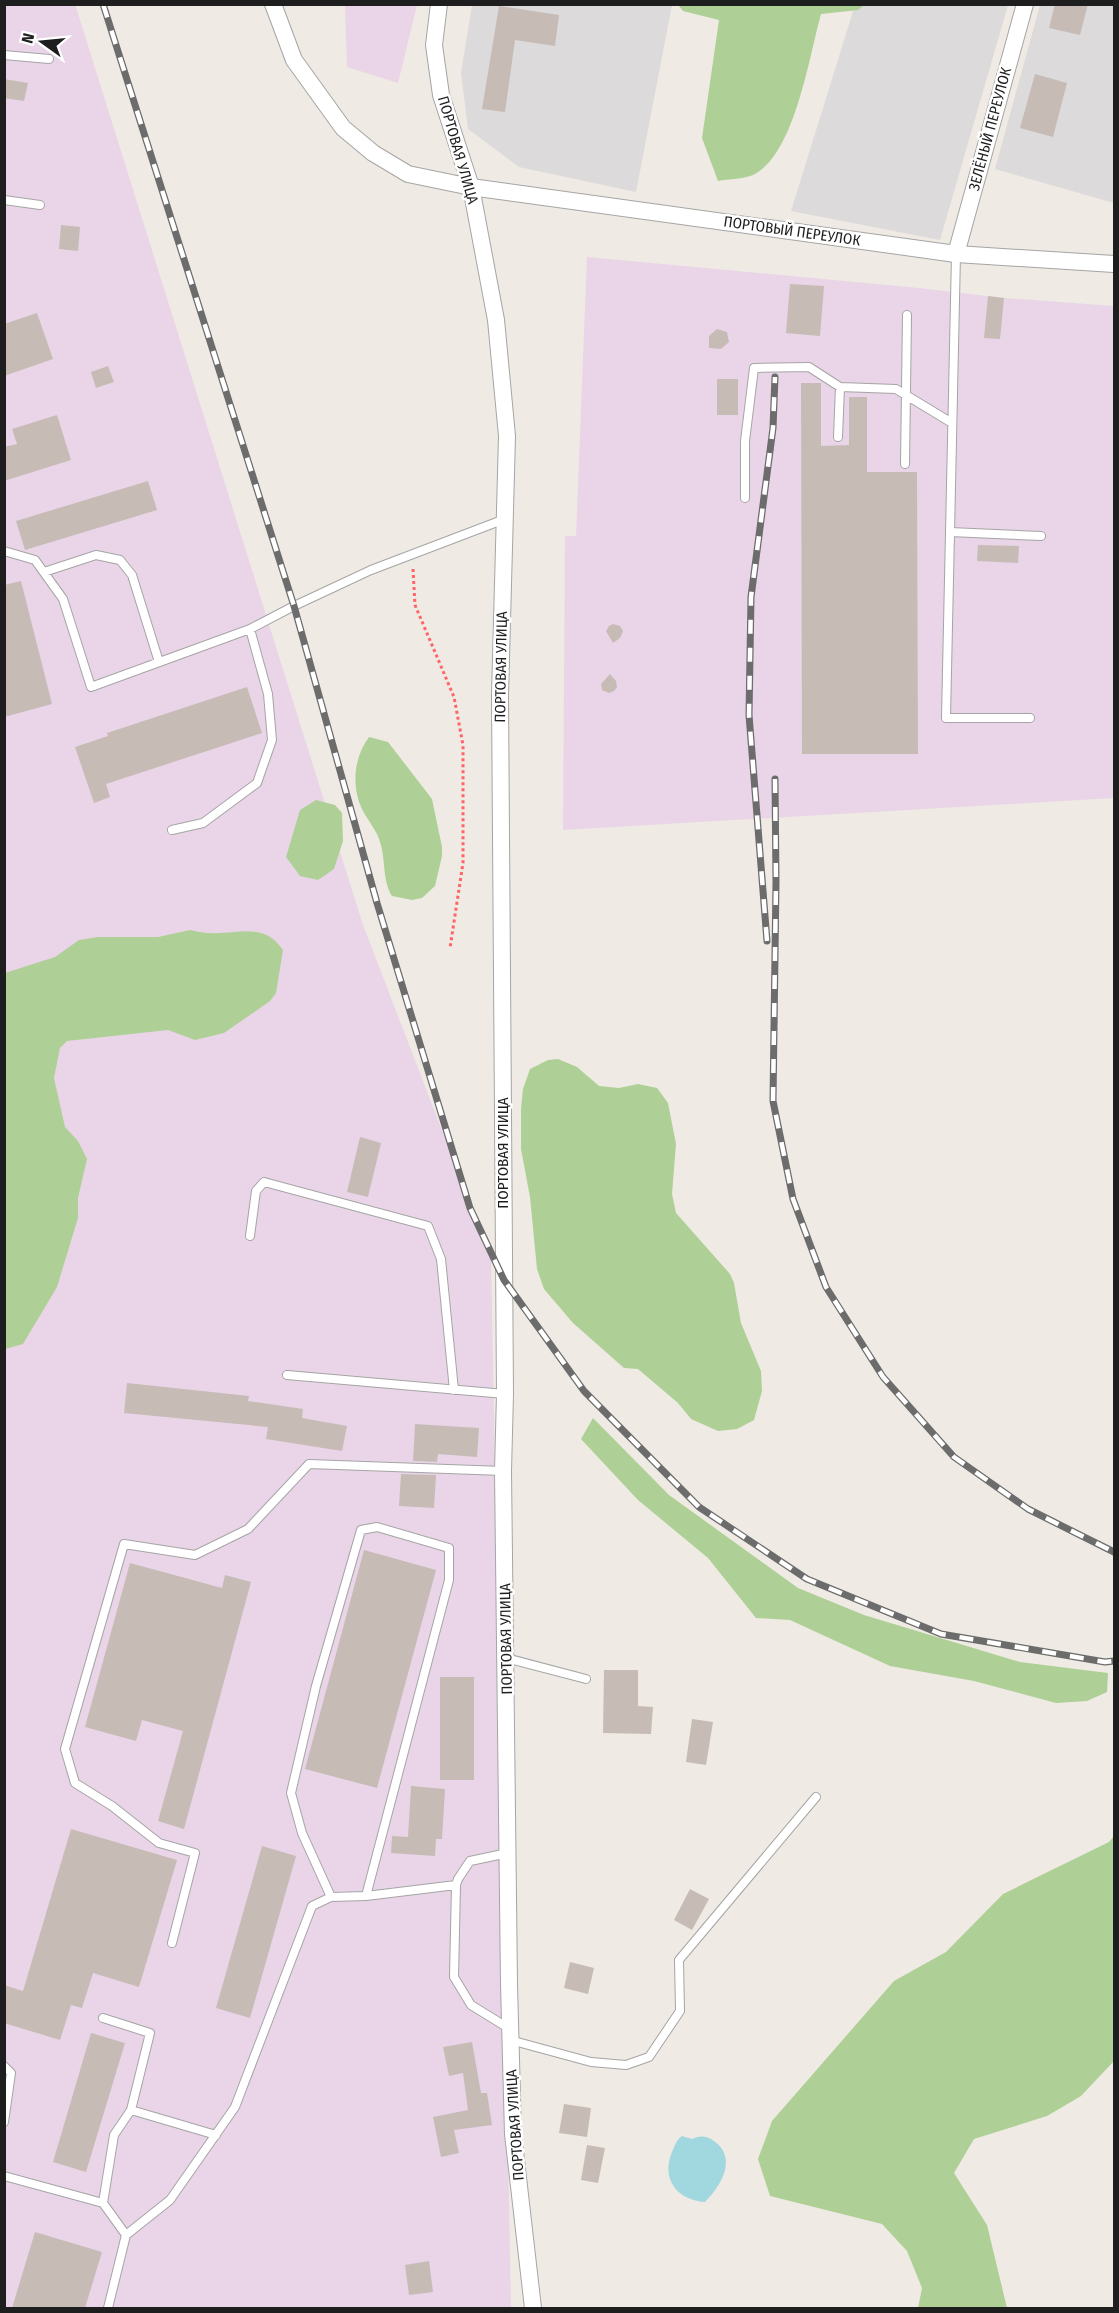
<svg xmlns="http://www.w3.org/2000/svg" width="1119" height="2313" font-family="'Fira Sans Condensed',sans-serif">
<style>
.residential{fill:#dcdadb}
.industrial{fill:#e9d5e7}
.forest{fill:#aed096}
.water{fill:#a1d8df}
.building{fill:#c7bbb6}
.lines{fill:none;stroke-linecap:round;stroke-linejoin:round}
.lane-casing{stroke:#a5a5a5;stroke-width:10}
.street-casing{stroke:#a5a5a5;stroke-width:18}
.path{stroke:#ff6467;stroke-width:3;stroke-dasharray:3 3;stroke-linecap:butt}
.lane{stroke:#fff;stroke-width:8}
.street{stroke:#fff;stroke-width:16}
.rail-casing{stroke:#6c6c6c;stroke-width:7}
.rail{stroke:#fff;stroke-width:4.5;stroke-dasharray:14;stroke-linecap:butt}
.labels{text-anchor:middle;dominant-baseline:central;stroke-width:5;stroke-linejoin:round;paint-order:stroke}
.street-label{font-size:15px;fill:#1e1e1e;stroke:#fff}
</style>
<rect width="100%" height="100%" fill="#efeae3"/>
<path class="residential" d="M472 5H672L636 192 519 167 468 129 461 73Z
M855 5H1008L940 240 791 211Z
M1040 5H1114V203L995 169Z"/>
<path class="industrial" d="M75 4 363 925 491 1258 511 2308H5L4 5Z
M345 5H417L398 83 347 67Z
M587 257 919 288 1004 298 1114 306V798L563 830 565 536H576Z"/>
<path class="forest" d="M678 5H864L858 10 821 14C809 57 795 152 755 174 745 179 729 179 718 181L702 138 719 20 683 11Z
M369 737 388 742 432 799 442 847V856L435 886 422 898 412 900 392 896C382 880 386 860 380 842 377 830 367 820 362 809 351 786 354 757 369 737Z
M316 800 335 805 342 813 343 841 334 869 318 880 300 876 286 857 300 810Z
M190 930C196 931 203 933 209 933 238 935 264 921 283 950L276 993 270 1001 224 1033 195 1040 168 1030 67 1041 60 1048 54 1078 65 1127 78 1141 87 1159 78 1198V1218L57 1287 23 1344 5 1349V973L55 957 79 940 98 937H158Z
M558 1059 577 1067 599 1086 619 1088 638 1084 657 1088 668 1103 676 1144 672 1194 676 1213 730 1274 734 1283 741 1323 761 1371 762 1391 754 1420 737 1429 718 1431 691 1419 678 1403 638 1369 624 1368 573 1323 544 1289 537 1269 530 1197 521 1149V1109L523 1089 530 1069 548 1060Z
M593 1418 669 1495 798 1588 864 1615 1020 1662 1108 1673 1107 1692 1087 1701 1056 1703 974 1681 890 1666 790 1620 756 1618 708 1558 638 1500 581 1439Z
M1114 1836V2061L1081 2096 1047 2116 974 2139 954 2173 987 2225 1007 2308H918L922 2288 907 2251 882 2224 770 2196 758 2159 772 2121 894 1981 946 1952 1003 1894 1109 1842Z"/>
<path class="water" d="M682 2136 692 2139C701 2135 707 2136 714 2141 738 2158 721 2186 705 2202 676 2200 661 2178 672 2152 675 2146 676 2140 682 2136Z"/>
<path class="building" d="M1055 4H1088L1080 35 1049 28Z
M499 6 559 15 555 46 515 40 505 112 482 109Z
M1035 74 1067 83 1053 137 1020 128Z
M4 79 28 83 24 101 4 98Z
M61 225 80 227 78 251 59 249Z
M790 284 824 286 820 336 786 333Z
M988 296 1004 298 1000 339 984 338Z
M37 313 53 359 4 376V324Z
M717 329 727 332 729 342 721 349 709 348V336Z
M108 366 114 382 96 388 91 372Z
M717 379H738V415H717Z
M801 383H821V446L849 445V397H867V472H917L918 754H802Z
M57 415 71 460 4 481V447L17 444 12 429Z
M148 481 157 510 25 550 16 521Z
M978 545 1019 546 1018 563 977 561Z
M21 581 52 704 4 717V585Z
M613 624 620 626 623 631 620 638 613 643 606 631 609 626Z
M610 674 616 681 617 687 614 691 609 693 602 690 601 684Z
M247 687 262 733 106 784 110 797 94 803 75 747 108 736 107 733Z
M360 1137 381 1143 368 1197 347 1192Z
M127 1383 249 1396 248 1401 303 1409 302 1418 347 1426 342 1451 266 1439 268 1427 124 1413Z
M415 1424 479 1428 477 1457 438 1454 437 1462 413 1461Z
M401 1474 436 1475 434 1508 399 1506Z
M364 1550 436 1570 377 1788 305 1769Z
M130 1563 222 1588 225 1575 251 1582 184 1829 158 1821 183 1731 142 1720 136 1741 85 1727Z
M604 1670H638V1706L653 1707 651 1734 603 1733Z
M440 1677H474V1780H440Z
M692 1719 713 1722 706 1765 686 1762Z
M411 1786 445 1789 442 1839H436L435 1856 391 1853 392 1836 408 1837Z
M71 1829 177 1860 139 1987 93 1973 82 2008 71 2005 60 2040 4 2023V1985L23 1991Z
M262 1846 296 1856 250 2018 216 2008Z
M690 1889 709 1899 692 1930 674 1920Z
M570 1962 594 1968 588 1994 564 1988Z
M91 2033 125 2043 86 2172 53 2162Z
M472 2042 481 2093H487L492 2125 454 2130 459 2153 441 2157 433 2117 468 2110 463 2073 449 2076 443 2047Z
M564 2104 591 2108 587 2137 559 2133Z
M587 2145 605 2148 598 2183 581 2180Z
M35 2232 102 2252 85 2308H12Z
M429 2261 433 2292 409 2295 405 2265Z"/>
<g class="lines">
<defs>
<path id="lane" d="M4 55 49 59
M4 200 40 205
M956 254 946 718H1030
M838 437 840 387
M905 464 907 315
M745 498V441L754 368 809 367 840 387 896 389 952 423
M950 532 1041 536
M4 551 35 560 63 599 91 687 250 629 294 606 371 570 505 519
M44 572 96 555 120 560 132 575 159 662
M172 830 203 823 257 783 272 740 268 694 250 629
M250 1236 256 1191 264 1182 428 1226 441 1259 454 1390
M287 1375 505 1394
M506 1658 586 1679
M508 1853 470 1861 458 1879 456 1885 454 1977 471 2005 510 2029
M331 1897 302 1833 291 1793 316 1686 361 1530 377 1527 449 1548V1580L366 1896
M172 1943 195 1853 159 1843 112 1806 75 1783 65 1749 124 1544 195 1555 248 1529 309 1464 503 1471
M103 2018 150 2033 131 2110
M510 2040 591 2062 626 2065 649 2057 680 2011 679 1960 816 1797
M4 2066 11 2073 4 2122
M4 2176 103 2203
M126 2235 103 2203 114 2135 131 2110 216 2135
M108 2308 126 2235 170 2200 235 2107 312 1906 331 1897 366 1896 456 1885"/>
<path id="street" d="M273 4 294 60 343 128 373 153 408 174 471 187 956 254 1114 264
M439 4 434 45 441 95 471 187 496 320 507 436 500 695 505 1394 503 1471 509 1984 513 2134 533 2308
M956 254 1025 4"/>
</defs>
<use href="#lane" class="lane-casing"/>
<use href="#street" class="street-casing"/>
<path class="path" d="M413 569 415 605 454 697 463 745V863L450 948"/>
<use href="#lane" class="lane"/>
<use href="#street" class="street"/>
<defs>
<path id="rail" d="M103 4 294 606 377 903 470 1208 504 1280 584 1391 699 1507 807 1579 941 1634 1105 1662 1114 1661
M775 779 776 882 773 1101 793 1199 826 1287 883 1377 954 1457 1028 1509 1114 1552
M767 941 749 715 751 597 773 428 775 377"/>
</defs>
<use href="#rail" class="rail-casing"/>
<use href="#rail" class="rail"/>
</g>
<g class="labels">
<g class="street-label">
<text transform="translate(990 129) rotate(-75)">ЗЕЛЁНЫЙ ПЕРЕУЛОК</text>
<text transform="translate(458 150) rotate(74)">ПОРТОВАЯ УЛИЦА</text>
<text transform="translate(792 231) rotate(8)">ПОРТОВЫЙ ПЕРЕУЛОК</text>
<text transform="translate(501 667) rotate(-89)">ПОРТОВАЯ УЛИЦА</text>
<text transform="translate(503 1153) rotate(-90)">ПОРТОВАЯ УЛИЦА</text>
<text transform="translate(506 1639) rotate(-91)">ПОРТОВАЯ УЛИЦА</text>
<text transform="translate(515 2125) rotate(-94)">ПОРТОВАЯ УЛИЦА</text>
</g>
</g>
<rect width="1119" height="2313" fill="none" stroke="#1e1e1e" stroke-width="12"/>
<g transform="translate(42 42) rotate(285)" stroke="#ffffff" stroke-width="4.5" paint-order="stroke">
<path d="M0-4.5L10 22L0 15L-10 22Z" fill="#1e1e1e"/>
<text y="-9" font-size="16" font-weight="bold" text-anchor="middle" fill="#1e1e1e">N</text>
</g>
</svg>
